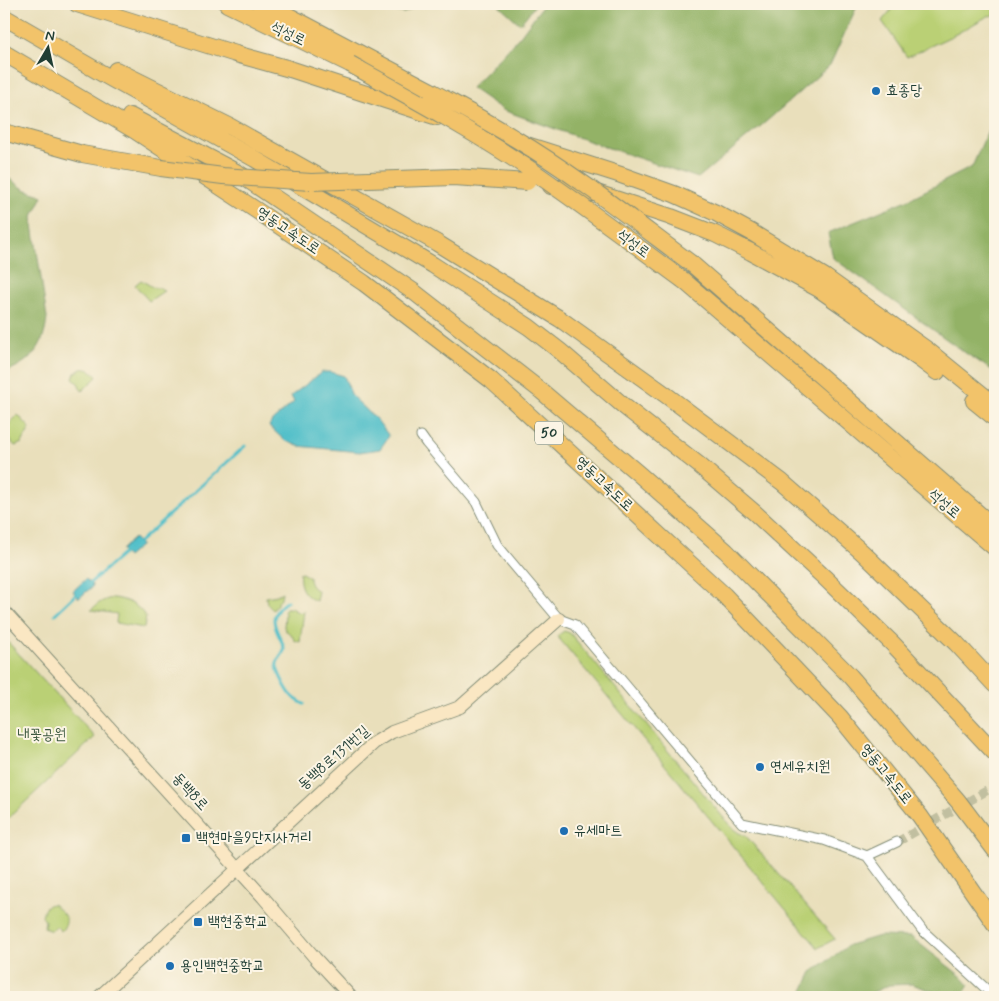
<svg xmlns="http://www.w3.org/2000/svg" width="999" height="1001" font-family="Mynerve,'Poor Story',sans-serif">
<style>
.green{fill:#bad074;stroke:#6c8654}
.forest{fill:#93b266;stroke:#59784d}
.water{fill:#51bfc9;stroke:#387e7e}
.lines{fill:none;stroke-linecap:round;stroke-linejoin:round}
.stream{stroke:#51bfc9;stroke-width:3}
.street-tunnel{stroke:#c1bfa0;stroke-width:9;stroke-dasharray:9 4.5;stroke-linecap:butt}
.street-casing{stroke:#848e78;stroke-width:11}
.secondary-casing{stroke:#848e78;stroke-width:14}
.highway-casing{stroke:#848e78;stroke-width:18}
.street{stroke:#fff;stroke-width:9}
.secondary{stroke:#fae7c3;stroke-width:12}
.highway{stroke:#f2c36a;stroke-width:16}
.highway-bridge-casing{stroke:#848e78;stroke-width:18;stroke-linecap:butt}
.highway-bridge{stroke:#f2c36a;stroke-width:16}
.poi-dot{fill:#1f6fb2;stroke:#fcf5e5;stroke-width:2}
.labels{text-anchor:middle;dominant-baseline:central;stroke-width:4;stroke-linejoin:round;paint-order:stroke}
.shield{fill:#fcf5e5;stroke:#617469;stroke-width:1}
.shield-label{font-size:14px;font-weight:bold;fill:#1f3d34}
.street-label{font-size:15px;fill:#1f3d34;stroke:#fcf5e5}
.poi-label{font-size:15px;fill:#1f3d34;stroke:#fcf5e5;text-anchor:start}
.park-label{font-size:15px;fill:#3e5a41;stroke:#fcf5e5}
</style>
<rect width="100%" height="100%" fill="#fcf5e5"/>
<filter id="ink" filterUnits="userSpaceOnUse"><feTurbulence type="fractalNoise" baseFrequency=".02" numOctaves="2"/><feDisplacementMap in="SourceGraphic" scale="10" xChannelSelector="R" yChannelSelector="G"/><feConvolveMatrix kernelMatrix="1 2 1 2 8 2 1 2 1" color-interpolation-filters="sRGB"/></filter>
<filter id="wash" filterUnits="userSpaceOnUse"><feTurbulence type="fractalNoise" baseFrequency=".0096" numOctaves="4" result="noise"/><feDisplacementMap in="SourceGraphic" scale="20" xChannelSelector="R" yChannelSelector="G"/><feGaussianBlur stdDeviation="1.12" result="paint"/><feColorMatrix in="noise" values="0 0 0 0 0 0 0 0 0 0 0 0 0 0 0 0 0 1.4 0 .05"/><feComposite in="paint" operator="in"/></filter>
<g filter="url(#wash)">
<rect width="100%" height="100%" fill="#e9dfbb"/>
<path class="green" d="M896 4H995V15L988 16 956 34 907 57 882 21Z
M141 280 154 288H161L164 291 149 301 135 285Z
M81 369C88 368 93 371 97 377L82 391 78 383 73 379 75 373Z
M18 415 30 428 22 443 15 446 4 433V429Z
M300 572 309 577C309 584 312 588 318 591L316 601C303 596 298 585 300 572Z
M282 592 281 598 273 610 267 604 266 597 277 595Z
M114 598C128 600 138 605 146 617L144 628 116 623 117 614 91 610C98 603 104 599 114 598Z
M286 608H291L299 613 304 611 300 642 294 640 292 635 285 630 284 627 285 614 284 611Z
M564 631 570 633 732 828 739 833 746 836 835 939 818 948 557 636Z
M7 641 95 737 4 822V644Z
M52 904 54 905C63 914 72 919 61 931L56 926 52 930H48L44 927 45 921 42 916C43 910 46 905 52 904Z"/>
<path class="forest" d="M357 4H421L404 13Z
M498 4H536L520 24Z
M544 4H858L830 65 768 120 698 178 594 143 503 110 471 88 520 36Z
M995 114V372L967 354 833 258 828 233 905 201 972 167Z
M4 175 24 189 43 196 32 218 47 318C44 349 31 361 4 373Z
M879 936 911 937 962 977 969 985 964 993 952 997H949L912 984 889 985 867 995V997H800L812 972 849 945Z"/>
<path class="water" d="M322 372H330L344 376 352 396 377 420 389 436 380 449 360 452 298 446 284 440 269 426 272 421 294 402 291 396Z
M134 538 141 545 127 557 121 550Z
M86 579 93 586 79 598 73 591Z"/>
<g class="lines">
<path class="stream" d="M139 542 245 446
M90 583 124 553
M287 601C270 613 272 622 280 638 282 642 284 646 284 649 284 655 278 658 277 663 275 669 287 690 291 695 294 699 299 701 304 704
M55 614 76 594"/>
</g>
</g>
<g filter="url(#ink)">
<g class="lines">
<path class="street-tunnel" d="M897 842 995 786"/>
<defs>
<path id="street" d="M421 436 426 443 476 502 497 545 559 619 575 625 742 823 824 840 867 856 922 930 995 997
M867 856 897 842"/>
<path id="secondary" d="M4 611 263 897 315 958 351 997
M99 997 374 743 392 732 460 707 559 619"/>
<path id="highway" d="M77 4 236 54 290 69 437 117
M227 4 350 64
M260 4 289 16 431 91
M4 17 103 74 255 159 433 265 529 327 560 351 625 407 699 465 755 513 825 578 893 644 995 753
M4 53 134 130 256 210 364 283 491 380 724 595 840 717 920 816 995 924
M116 70 231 127 437 243 560 319 666 395 782 482 862 552 956 643 995 685
M130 116 238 173 414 292 540 390 640 475 726 551 850 676 958 801 995 850
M470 127 621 175 674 194 716 213 751 232 825 277 926 349 995 405
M551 186 600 194 671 217 715 234 751 252 819 289 921 360 937 372
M692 264 995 528
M683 280 995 548
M974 401 995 418"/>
</defs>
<use href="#street" class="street-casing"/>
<use href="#secondary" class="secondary-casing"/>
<use href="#highway" class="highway-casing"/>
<use href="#street" class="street"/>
<use href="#secondary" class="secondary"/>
<use href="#highway" class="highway"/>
<defs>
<path id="highway-bridge" d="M350 64C410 97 471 130 528 168 581 204 631 242 683 280
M431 91C458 106 487 121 514 138 576 175 634 221 692 264
M4 132 82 154 161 168 223 176 311 182 454 177 527 182"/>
</defs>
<use href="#highway-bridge" class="highway-bridge-casing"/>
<use href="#highway-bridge" class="highway-bridge"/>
</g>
</g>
<g class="poi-dot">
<circle cx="876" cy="91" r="5"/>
<circle cx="760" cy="767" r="5"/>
<circle cx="564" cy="831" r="5"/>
<rect x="181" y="833" width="10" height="10" rx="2.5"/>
<rect x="193" y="917" width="10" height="10" rx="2.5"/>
<circle cx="170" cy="966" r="5"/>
</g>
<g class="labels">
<rect class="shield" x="535" y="421.5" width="28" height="23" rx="4"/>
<g class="shield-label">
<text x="549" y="433">50</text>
</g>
<g class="street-label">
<text transform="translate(288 34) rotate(26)">석성로</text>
<text transform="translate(288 231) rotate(34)">영동고속도로</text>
<text transform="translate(633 244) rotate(37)">석성로</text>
<text transform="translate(604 484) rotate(43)">영동고속도로</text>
<text transform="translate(944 504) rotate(41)">석성로</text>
<text transform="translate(334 758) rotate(-41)">동백8로131번길</text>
<text transform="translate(886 774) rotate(51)">영동고속도로</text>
<text transform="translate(190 792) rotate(48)">동백8로</text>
</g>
<g class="poi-label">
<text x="886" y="91">효종당</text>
<text x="770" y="767">연세유치원</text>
<text x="574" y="831">유세마트</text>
<text x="196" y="838">백현마을9단지사거리</text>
<text x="208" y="922">백현중학교</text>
<text x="180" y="966">용인백현중학교</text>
</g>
<g class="park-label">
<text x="42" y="735">내꽃공원</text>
</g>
</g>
<rect width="999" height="1001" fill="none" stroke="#fcf5e5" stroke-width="20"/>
<g transform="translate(48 48) rotate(9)" stroke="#fcf5e5" stroke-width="4" paint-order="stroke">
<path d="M0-4L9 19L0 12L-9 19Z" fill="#1f3d34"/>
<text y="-8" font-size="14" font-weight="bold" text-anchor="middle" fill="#1f3d34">N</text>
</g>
</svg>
